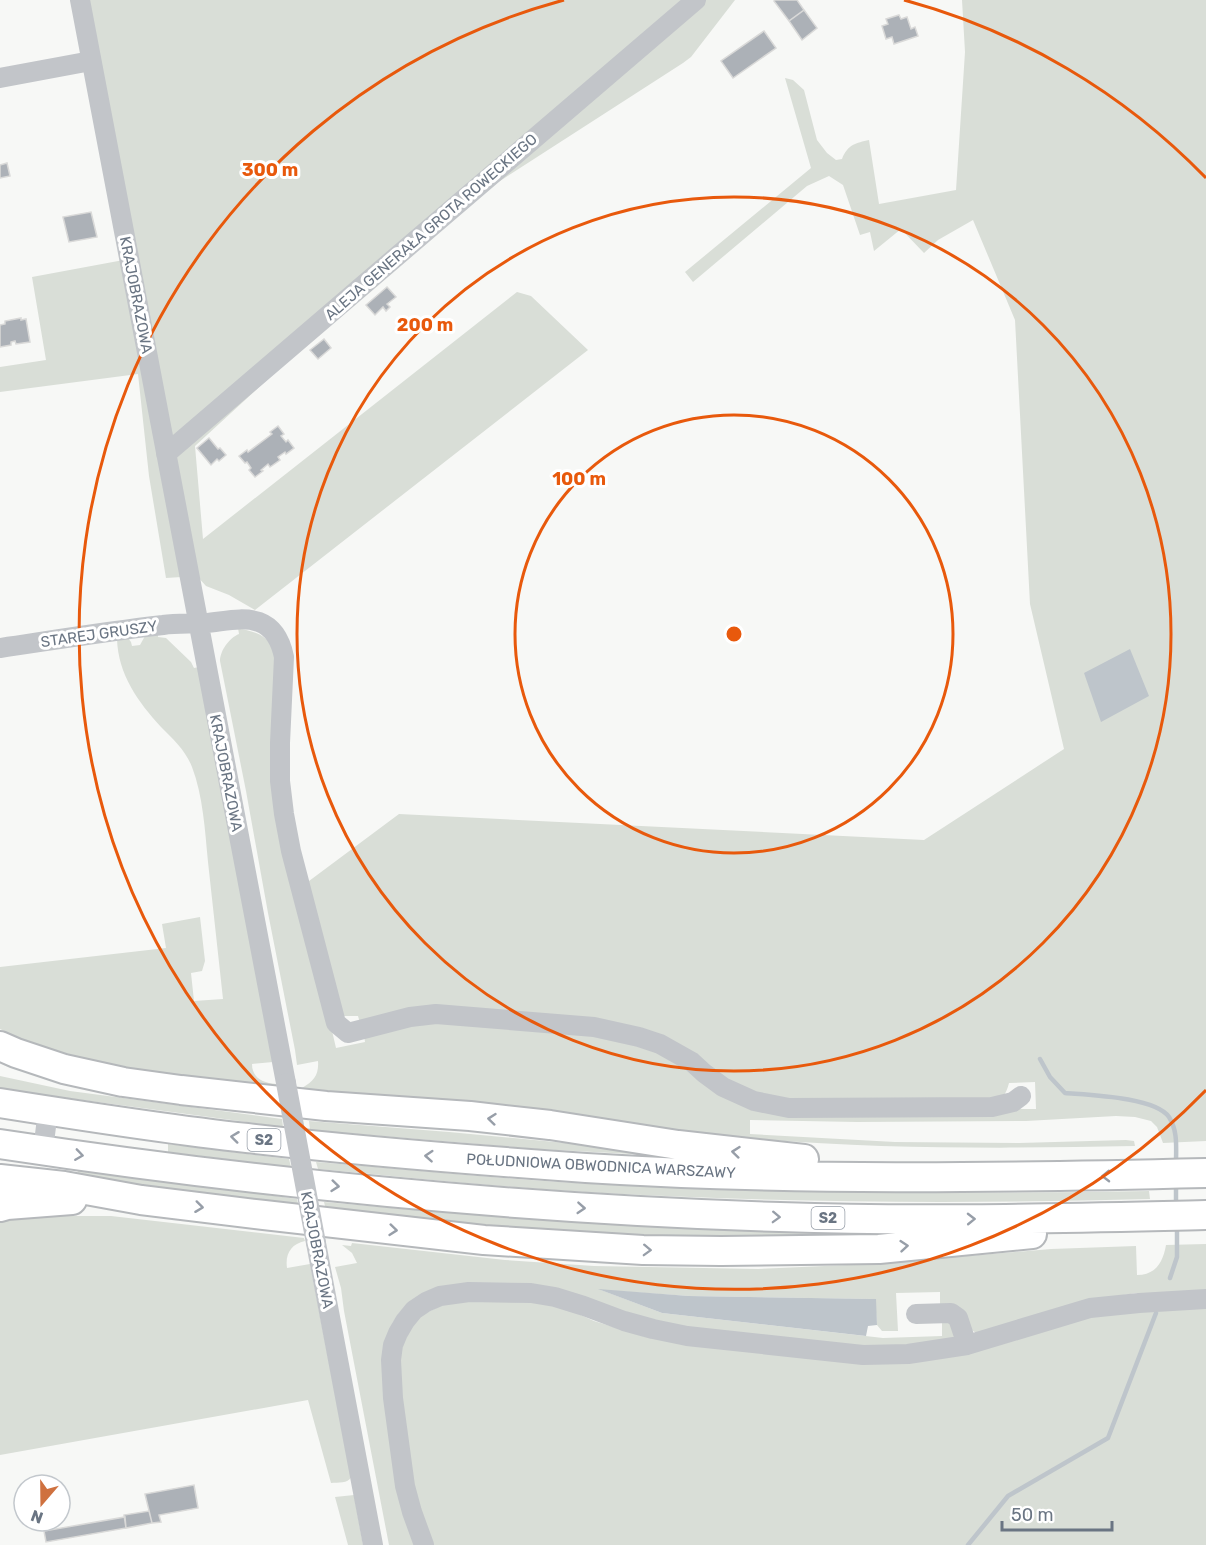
<svg xmlns="http://www.w3.org/2000/svg" width="1206" height="1545" font-family="Rubik,sans-serif">
<style>
.green{fill:#d9ded7}
.water{fill:#bec5cb}
.lines{fill:none;stroke-linecap:round;stroke-linejoin:round}
.stream{stroke:#bec5cb;stroke-width:4.5}
.building{fill:#acb1b7;stroke:#d9d9d8;stroke-width:1.5}
.highway-casing{stroke:#b5b8bb;stroke-width:32}
.minor{stroke:#c2c5c9;stroke-width:20}
.highway{stroke:#fff;stroke-width:28}
.minor-bridge{stroke:#c2c5c9;stroke-width:20}
.oneway{stroke:#979ea8}
.ring{fill:none;stroke:#e8590c;stroke-width:3}
.labels{text-anchor:middle;dominant-baseline:central;stroke-width:6;stroke-linejoin:round;paint-order:stroke}
.shield{fill:#fff;stroke:#979ea8;stroke-width:1.5}
.shield-label{font-size:14px;font-weight:bold;fill:#6a7583}
.street-label{font-size:15px;fill:#6a7583;stroke:#fff}
.centre{fill:#e8590c;stroke:#fff;stroke-width:3}
.ring-label{font-size:18px;text-anchor:middle;font-weight:bold;fill:#e8590c;stroke:#fff;stroke-width:6;stroke-linejoin:round;paint-order:stroke}
</style>
<rect width="100%" height="100%" fill="#f7f8f6"/>
<path class="green" d="M80 0H735L691 57 683 63 444 217 195 446 203 539 517 292 531 296 588 350 255 610 229 595 206 586 197 576 166 578 149 476 138 374 0 392V367L46 360 32 277 129 259Z
M962 0H1206V1141L1163 1143 1157 1127 1151 1121 1135 1117 1116 1116 1026 1121 857 1122 750 1120V1134L895 1142 1019 1143 1126 1140 1134 1141 1135 1146C997 1149 859 1149 722 1136 663 1130 606 1117 547 1111 466 1102 384 1099 303 1091L302 1088C314 1081 319 1075 318 1061L297 1065 295 1050 268 913 246 791 220 661C220 651 229 638 239 634L238 628C266 634 272 639 277 667L274 777 278 823 290 876 320 979 336 1048 365 1042 364 1035 405 1022 432 1020 607 1032 637 1039 659 1047 689 1065 714 1085 731 1096 751 1104 770 1108 1036 1109 1035 1082 1009 1083C1006 1094 1003 1100 992 1103L791 1105 776 1102 756 1097 733 1088 715 1077 699 1061 675 1047 642 1033 609 1023 431 1011C407 1013 384 1022 360 1023L358 1016H341L336 1009 305 884 399 814 924 840 1064 749 1030 604 1015 320 973 220 938 240 924 253 901 229 874 251 870 232 860 235 843 185 829 176 807 186 693 282 685 272 811 168 785 78 793 80 804 90 817 140 827 153 836 160 842 159C848 144 856 143 869 140L879 204 956 190 965 52Z
M158 633V637L166 638 191 662 194 668 199 667 273 1062 252 1064C252 1078 263 1083 276 1084L277 1089 143 1071 78 1059 28 1042 0 1029V967L166 948 162 924 200 917 205 961 202 971 191 973 194 1001 223 999C218 953 213 908 208 862 205 830 203 796 192 767 186 751 173 739 161 727 138 702 118 674 117 639L128 638 131 642 132 646 140 645 145 636Z
M0 1076 70 1091 282 1119 283 1127 0 1089Z
M309 1121 449 1132 670 1153 669 1156 537 1149 310 1130Z
M168 1144 289 1159 291 1167 168 1152Z
M316 1162C414 1170 512 1180 610 1185 790 1193 969 1194 1149 1191L1150 1199C967 1204 784 1203 602 1193 507 1188 413 1178 318 1169Z
M78 1169 297 1199 299 1208 77 1178Z
M324 1202C425 1211 527 1220 628 1225 725 1230 822 1231 919 1233L838 1240 603 1235 523 1231 326 1210Z
M12 1216H111L304 1238 305 1241C291 1244 285 1254 287 1268L310 1264 351 1477C348 1484 338 1482 331 1483L308 1400 0 1455V1219Z
M352 1243 505 1260 594 1266 758 1269 870 1264 1051 1249 1136 1246 1137 1275C1156 1275 1163 1262 1166 1245L1206 1244V1293H1137L1110 1297 976 1333 940 1307V1292L896 1293 898 1331H882L877 1325 875 1299 689 1296 601 1290 662 1313 883 1338 942 1336V1317L955 1324 954 1339 887 1348 673 1326 573 1298 409 1302 399 1313 392 1324 417 1545H389L344 1311 341 1288 335 1267 357 1263 352 1253 342 1245 351 1246Z
M471 1300 539 1303 563 1307 594 1321 646 1337 860 1360 1081 1315 1206 1305V1545H431L414 1499 398 1389 399 1350 418 1317 448 1302Z
M354 1495 363 1545H348L335 1497Z"/>
<path class="water" d="M1130 649 1149 696 1101 722 1084 673Z
M598 1289 689 1296 876 1299 877 1325 868 1326 866 1336 662 1313Z"/>
<g class="lines">
<path class="stream" d="M1040 1059 1050 1077 1065 1093C1089 1095 1155 1097 1169 1117 1178 1131 1176 1147 1176 1163
M1176 1183V1205
M1170 1278 1177 1257V1225
M968 1545 1008 1496 1108 1438 1156 1313"/>
</g>
<path class="building" d="M775 0H797L804 10 789 21 774 1Z
M804 10 817 28 802 40 789 21Z
M899 15 901 19 907 17 911 29 915 27 918 36 894 44 892 37 886 39 882 26 888 24 886 19Z
M764 31 776 48 733 78 721 61Z
M7 163 10 176 0 178V165Z
M91 212 97 237 69 242 63 217Z
M387 287 396 297 387 304 390 307 386 311 383 307 375 315 366 305Z
M21 318V320L26 319 30 342 16 344 15 341 11 342V345L0 347V325L5 324V321Z
M324 339 331 348 318 359 310 350Z
M278 426 284 434 281 436 286 442 288 440 294 448 286 454 285 452 278 457 280 460 270 467 268 464 261 470 263 471 255 477 249 470 251 468 247 462 245 463 239 456 247 450 248 452 272 434 270 432Z
M209 438 218 449 220 448 226 455 219 461 217 459 211 465 197 448Z
M194 1485 198 1508 159 1515 161 1522 152 1523 145 1494Z
M149 1511 152 1523 126 1528 124 1515Z
M125 1517 126 1528 46 1542 44 1531Z"/>
<g class="lines">
<defs>
<path id="highway" d="M0 1046 16 1053 64 1069 123 1082 181 1090 326 1106 470 1116 550 1125 678 1145 804 1159
M0 1103C82 1116 164 1129 247 1138 359 1151 473 1160 586 1168 792 1181 1000 1178 1206 1173
M0 1144C258 1183 519 1209 780 1217 922 1222 1064 1218 1206 1215
M0 1179 64 1186 141 1200 264 1215 484 1240 643 1250 721 1251 879 1249 1032 1234
M0 1207 7 1205 72 1200"/>
</defs>
<use href="#highway" class="highway-casing"/>
<path class="minor" d="M80 0 286 1083
M0 78 91 61
M166 454 696 0
M0 648C54 640 109 631 163 625 177 623 191 624 205 623 222 622 242 616 259 622 275 628 281 642 284 657L280 743V781L284 814 291 851 336 1023 348 1033 410 1017 436 1014 594 1027 639 1037 660 1044 692 1062 704 1073 723 1087 754 1101 789 1108 992 1107 1013 1102 1021 1096
M43 1150 48 1111
M316 1243 373 1545
M916 1314 951 1313 958 1318 967 1345
M424 1545 412 1512 405 1486 393 1398 391 1360 393 1345 398 1333 405 1321 414 1310 426 1302 440 1296 469 1292 531 1293 555 1297 584 1306 624 1321 653 1329 687 1336 863 1355 908 1354 967 1345 1090 1308 1139 1303 1206 1299"/>
<use href="#highway" class="highway"/>
<path class="minor-bridge" d="M286 1083 316 1243"/>
</g>
<defs><path id="oneway-chevron" d="M-2-3.5L2.5 0L-2 3.5" fill="none" stroke-width="1.6" stroke-linecap="round" stroke-linejoin="round" transform="scale(1.5)"/></defs>
<g class="oneway">
<use href="#oneway-chevron" transform="translate(492 1119) rotate(-174)"/>
<use href="#oneway-chevron" transform="translate(235 1137) rotate(-173)"/>
<use href="#oneway-chevron" transform="translate(736 1152) rotate(-174)"/>
<use href="#oneway-chevron" transform="translate(79 1155) rotate(8)"/>
<use href="#oneway-chevron" transform="translate(429 1156) rotate(-176)"/>
<use href="#oneway-chevron" transform="translate(1106 1176) rotate(179)"/>
<use href="#oneway-chevron" transform="translate(335 1186) rotate(6)"/>
<use href="#oneway-chevron" transform="translate(199 1207) rotate(7)"/>
<use href="#oneway-chevron" transform="translate(581 1208) rotate(4)"/>
<use href="#oneway-chevron" transform="translate(776 1217) rotate(2)"/>
<use href="#oneway-chevron" transform="translate(971 1219) rotate(-1)"/>
<use href="#oneway-chevron" transform="translate(393 1230) rotate(6)"/>
<use href="#oneway-chevron" transform="translate(904 1246) rotate(-5)"/>
<use href="#oneway-chevron" transform="translate(647 1250) rotate(2)"/>
</g>
<g class="ring">
<circle cx="734" cy="634" r="219"/>
<circle cx="734" cy="634" r="437"/>
<path d="M1206 1090A656 656 0 1 1 564 0M904 0A656 656 0 0 1 1206 178"/>
</g>
<g class="labels">
<g class="shield">
<rect x="247.5" y="1129" width="33" height="22" rx="4.5"/>
<rect x="811.5" y="1207" width="33" height="22" rx="4.5"/>
</g>
<g class="shield-label">
<text x="264" y="1140">S2</text>
<text x="828" y="1218">S2</text>
</g>
<g class="street-label">
<text transform="translate(431 227) rotate(-41)">ALEJA GENERAŁA GROTA ROWECKIEGO</text>
<text transform="translate(136 295) rotate(79)">KRAJOBRAZOWA</text>
<text transform="translate(99 634) rotate(-8)">STAREJ GRUSZY</text>
<text transform="translate(226 773) rotate(79)">KRAJOBRAZOWA</text>
<text transform="translate(601 1166) rotate(3)">POŁUDNIOWA OBWODNICA WARSZAWY</text>
<text transform="translate(317 1250) rotate(79)">KRAJOBRAZOWA</text>
</g>
</g>
<circle cx="734" cy="634" r="9" class="centre"/>
<g class="ring-label">
<text x="270" y="176">300 m</text>
<text x="425" y="331">200 m</text>
<text x="579" y="485">100 m</text>
</g>
<g transform="translate(42 1503) rotate(200)"><circle r="28" fill="#ffffff" stroke="#c3c8cd" stroke-width="1.5"/>
<path d="M0-4.5L10 22L0 15L-10 22Z" fill="#cf713f"/>
<text y="-9" font-size="16" font-weight="bold" text-anchor="middle" fill="#6a7583">N</text>
</g>
<path d="M1002 1521v9h110v-9" fill="none" stroke="#6a7583" stroke-width="3"/>
<text x="1011" y="1521" font-size="18" fill="#6a7583" stroke="#ffffff" stroke-width="4.5" paint-order="stroke">50 m</text>
</svg>
